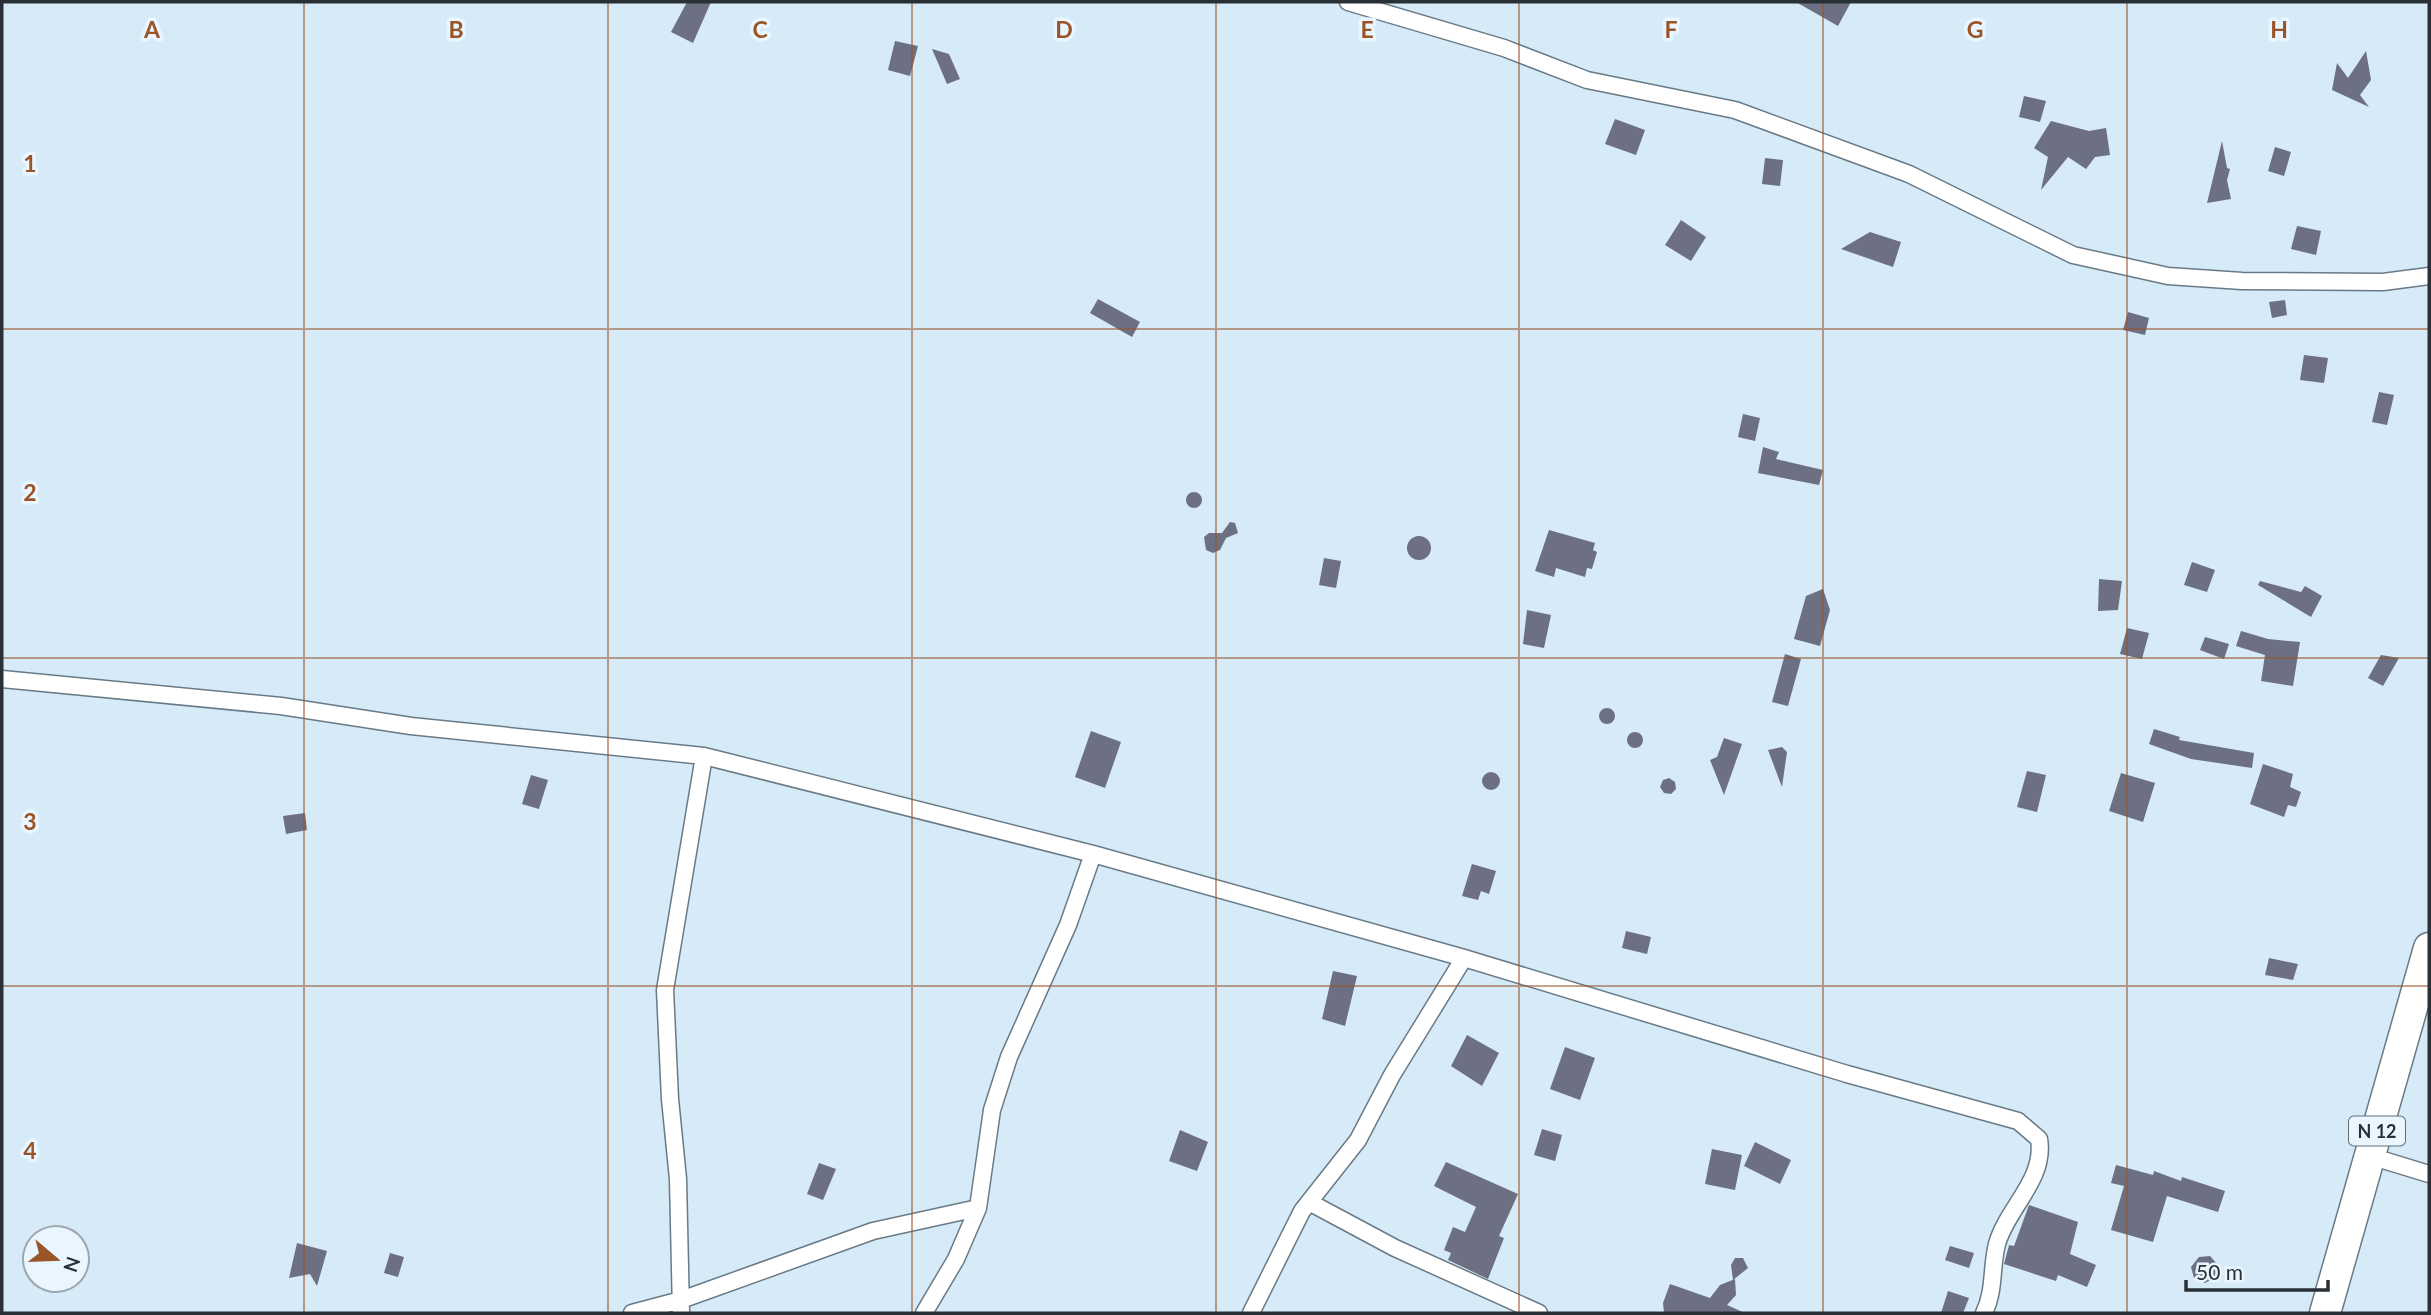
<svg xmlns="http://www.w3.org/2000/svg" width="2431" height="1315" font-family="Lato,sans-serif">
<style>
.building{fill:#6c7082}
.lines{fill:none;stroke-linecap:round;stroke-linejoin:round}
.street-casing{stroke:#697a87;stroke-width:19}
.highway-casing{stroke:#697a87;stroke-width:33}
.street{stroke:#fff;stroke-width:16}
.highway{stroke:#fff;stroke-width:30}
.grid{fill:none;stroke:#995428;stroke-width:2;stroke-opacity:0.55}
.labels{text-anchor:middle;dominant-baseline:central;stroke-width:7;stroke-linejoin:round;paint-order:stroke}
.shield{fill:#eaf6ff;stroke:#636c72;stroke-width:2}
.shield-label{font-size:18px;font-weight:bold;fill:#293136}
.grid-label{font-size:23px;text-anchor:middle;font-weight:bold;fill:#995428;stroke:#eaf6ff;stroke-width:7;stroke-linejoin:round;paint-order:stroke}
</style>
<rect width="100%" height="100%" fill="#d6eaf8"/>
<path class="building" d="M687 2H711L693 43 671 32Z
M1796 2H1851L1838 26Z
M895 41 918 46 910 76 888 70Z
M932 49 949 54 960 79 947 84Z
M2366 51 2371 80 2360 95 2369 107 2332 90 2337 63 2348 78Z
M2024 96 2046 101 2040 122 2019 117Z
M1615 119 1645 130 1636 155 1605 144Z
M2051 121 2089 131 2106 128 2110 155 2095 157 2086 169 2068 157 2041 190 2048 157 2034 148Z
M2222 141 2227 168 2230 169 2227 180 2231 199 2207 203Z
M2275 147 2291 152 2284 176 2268 171Z
M1765 158 1783 160 1780 186 1762 184Z
M1681 220 1706 237 1691 261 1665 245Z
M2297 226 2321 231 2316 255 2291 249Z
M1870 232 1901 242 1893 267 1841 249Z
M1098 299 1140 322 1132 337 1090 313Z
M2285 300 2287 315 2272 318 2269 302Z
M2128 312 2149 318 2145 335 2123 330Z
M2304 355 2328 358 2324 383 2300 380Z
M2379 392 2394 395 2387 425 2372 422Z
M1743 414 1760 418 1755 441 1738 437Z
M1763 447 1779 452 1776 459 1823 470 1819 485 1758 473Z
M1186 500a8 8 0 1 1 16 0a8 8 0 1 1-16 0Z
M1230 522 1235 523 1238 533 1226 538 1220 550 1213 553 1206 550 1204 537 1209 533H1222Z
M1549 530 1595 543 1593 550 1597 552 1592 569 1587 568 1585 577 1556 568 1554 577 1535 571Z
M1407 548a12 12 0 1 1 24 0a12 12 0 1 1-24 0Z
M1324 558 1341 561 1336 588 1319 585Z
M2192 562 2215 570 2207 592 2184 585Z
M2099 579 2122 581 2118 610 2098 611Z
M2260 581 2301 592 2305 586 2322 596 2311 617 2258 585Z
M1823 589 1830 610 1820 646 1794 639 1806 596Z
M1527 610 1551 615 1544 648 1523 644Z
M2127 628 2149 633 2142 659 2120 654Z
M2241 631 2268 639 2300 642 2293 686 2261 681 2265 655 2236 646Z
M2205 637 2229 644 2224 659 2200 650Z
M1785 654 1801 659 1788 706 1772 702Z
M2381 655 2399 658 2383 686 2368 678Z
M1599 716a8 8 0 1 1 16 0a8 8 0 1 1-16 0Z
M2154 729 2180 737 2179 740 2254 753 2252 768 2191 759 2149 744Z
M1091 731 1121 742 1105 788 1075 777Z
M1627 740a8 8 0 1 1 16 0a8 8 0 1 1-16 0Z
M1724 738 1742 744 1724 795 1710 760 1717 757Z
M1782 747 1787 752 1782 787 1768 750Z
M2263 764 2293 774 2290 787 2301 792 2296 807 2288 805 2284 817 2250 804Z
M2027 771 2046 775 2037 812 2017 807Z
M1482 781a9 9 0 1 1 18 0a9 9 0 1 1-18 0Z
M2121 773 2155 783 2143 822 2109 811Z
M531 775 548 780 539 809 522 804Z
M1669 778 1675 782 1676 789 1671 794 1664 793 1660 787 1663 780Z
M305 813 307 830 286 834 283 816Z
M1472 864 1496 871 1489 894 1481 891 1478 900 1462 896Z
M1626 931 1651 937 1647 954 1622 948Z
M2269 958 2298 964 2293 980 2265 975Z
M1333 971 1357 976 1345 1026 1322 1019Z
M1467 1035 1499 1053 1482 1086 1451 1066Z
M1565 1047 1595 1058 1580 1100 1550 1089Z
M1542 1129 1562 1135 1555 1161 1534 1155Z
M1180 1130 1208 1142 1197 1171 1169 1161Z
M1755 1142 1791 1160 1780 1184 1744 1166Z
M1712 1149 1742 1155 1735 1190 1705 1184Z
M1446 1162 1518 1194 1499 1236 1504 1238 1488 1279 1448 1260 1451 1253 1444 1250 1453 1227 1465 1232 1476 1207 1434 1186Z
M819 1163 836 1169 823 1200 807 1194Z
M2116 1165 2153 1175 2154 1171 2181 1181 2182 1177 2225 1191 2218 1212 2167 1196 2153 1242 2111 1230 2124 1186 2111 1183Z
M2029 1205 2078 1222 2070 1254 2096 1265 2087 1287 2058 1275 2056 1281 2004 1264 2009 1245 2014 1246Z
M297 1243 327 1251 317 1286 310 1274 289 1278Z
M1950 1246 1974 1253 1969 1268 1945 1260Z
M390 1253 404 1257 398 1277 384 1273Z
M2210 1256 2218 1265 2216 1277 2205 1283 2194 1278 2191 1267 2199 1257Z
M1735 1258H1743L1748 1268 1733 1280 1731 1265Z
M1735 1279 1736 1295 1727 1305 1745 1313H1664L1663 1303 1670 1284 1710 1298 1720 1285Z
M1948 1291 1969 1298 1963 1313H1941Z"/>
<g class="lines">
<defs>
<path id="street" d="M1348 2 1504 48 1587 80 1735 110 1909 174 2073 255 2168 276 2242 281 2383 282 2429 276
M2 679 281 706 411 726 704 756 1093 854 1464 958 1847 1074 2018 1121 2039 1139C2046 1179 2007 1208 1997 1244 1991 1267 1995 1291 1984 1313
M2370 1156 2429 1174
M1309 1202 1395 1248 1539 1313
M632 1313 681 1300 873 1231 978 1208
M681 1313 678 1179 670 1099 665 990 704 756
M924 1313 956 1259 978 1208 992 1110 1009 1057 1068 925 1093 854
M1251 1313 1302 1211 1358 1140 1392 1075 1464 958"/>
<path id="highway" d="M2325 1313 2429 948"/>
</defs>
<use href="#street" class="street-casing"/>
<use href="#highway" class="highway-casing"/>
<use href="#street" class="street"/>
<use href="#highway" class="highway"/>
</g>
<path class="grid" d="M304 2V1313M608 2V1313M912 2V1313M1216 2V1313M1519 2V1313M1823 2V1313M2127 2V1313M2 329H2429M2 658H2429M2 986H2429"/>
<g class="labels">
<rect class="shield" x="2349" y="1116.5" width="56" height="29" rx="5"/>
<g class="shield-label">
<text x="2377" y="1131">N 12</text>
</g>
</g>
<g class="grid-label">
<text x="152" y="38">A</text>
<text x="456" y="38">B</text>
<text x="760" y="38">C</text>
<text x="1064" y="38">D</text>
<text x="1367" y="38">E</text>
<text x="1671" y="38">F</text>
<text x="1975" y="38">G</text>
<text x="2279" y="38">H</text>
<text x="30" y="172">1</text>
<text x="30" y="501">2</text>
<text x="30" y="830">3</text>
<text x="30" y="1159">4</text>
</g>
<rect width="2431" height="1315" fill="none" stroke="#293136" stroke-width="7"/>
<g transform="translate(56 1259) rotate(109)"><circle r="33" fill="#eaf6ff" stroke="#9da7af" stroke-width="2"/>
<path d="M0-5L12 26L0 18L-12 26Z" fill="#995428"/>
<text y="-10" font-size="19" font-weight="bold" text-anchor="middle" fill="#293136">N</text>
</g>
<path d="M2186 1280v10h142v-10" fill="none" stroke="#293136" stroke-width="3.5"/>
<text x="2196" y="1280" font-size="21" fill="#293136" stroke="#eaf6ff" stroke-width="5" paint-order="stroke">50 m</text>
</svg>
